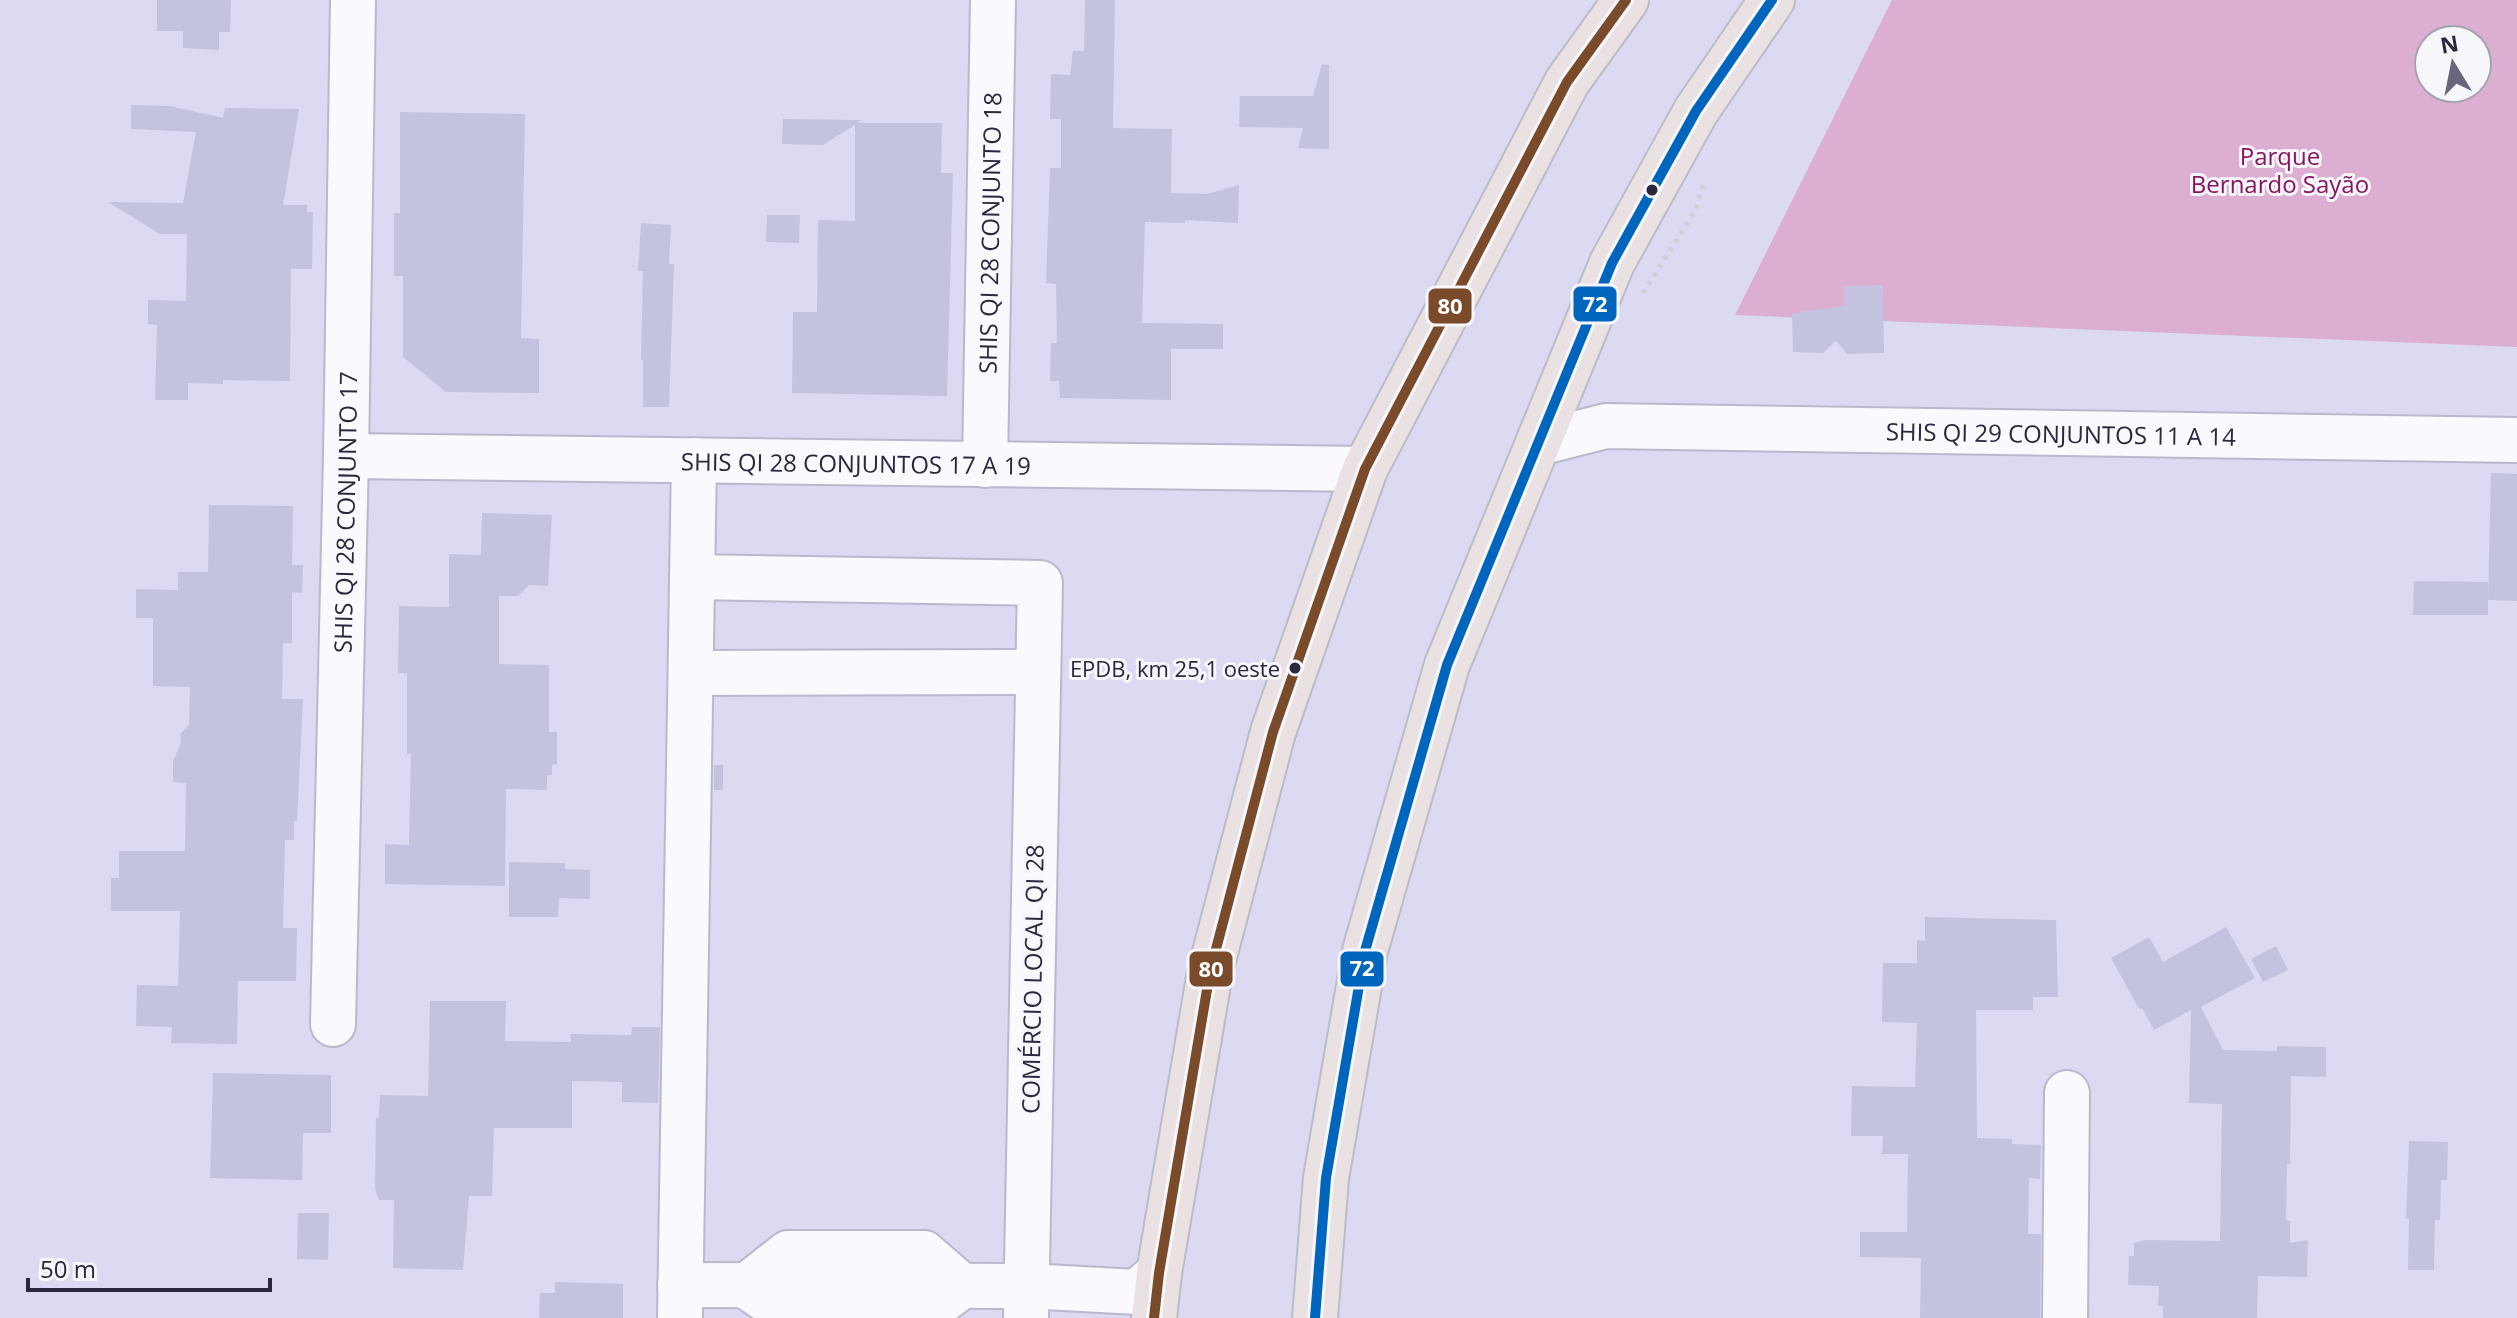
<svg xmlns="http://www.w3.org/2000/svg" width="2517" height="1318" font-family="'Open Sans',sans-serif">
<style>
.green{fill:#dcaed2;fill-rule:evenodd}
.building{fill:#c4c3df}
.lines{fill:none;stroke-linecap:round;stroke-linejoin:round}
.minor-casing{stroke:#b9b8cd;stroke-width:48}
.major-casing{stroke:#bcbbc8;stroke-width:48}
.path{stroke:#d1d0d8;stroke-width:5;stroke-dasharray:4 6;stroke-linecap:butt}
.minor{stroke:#faf9fd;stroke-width:44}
.major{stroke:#eae2e2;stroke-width:44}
.bus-1-casing{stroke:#f6f6fb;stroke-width:16}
.bus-2-casing{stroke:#f6f6fb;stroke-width:16}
.bus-1{stroke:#7a4b2a;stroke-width:10}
.bus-2{stroke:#0065bd;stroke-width:10}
.bus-dot{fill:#29283d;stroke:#f6f6fb;stroke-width:3}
.labels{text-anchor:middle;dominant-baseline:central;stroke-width:6;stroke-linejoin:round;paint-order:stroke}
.bus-label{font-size:22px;fill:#29283d;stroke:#f6f6fb;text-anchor:end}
.park-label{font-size:24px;fill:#881562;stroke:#f6f6fb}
.street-label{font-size:24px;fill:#29283d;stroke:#f6f6fb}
.line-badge{stroke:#f6f6fb;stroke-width:3}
.badge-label{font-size:22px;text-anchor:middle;font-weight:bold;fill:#fff}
</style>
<rect width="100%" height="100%" fill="#dbdaf2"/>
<path class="green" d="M1892 0H2517V347L1735 315ZM2429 40H2477V88H2429Z"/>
<path class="building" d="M157 0H231L230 32H219V50L183 48V31H157Z
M1085 0H1115L1113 128 1172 129 1171 193 1207 194 1239 185 1238 223 1185 220V223L1145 222 1142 323 1223 324V349H1171V400L1060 398 1059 381H1050L1051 343H1057L1056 284 1046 283 1050 168H1061V119H1050L1051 74 1070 75 1073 51H1084Z
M1322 64 1329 65V149L1298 148 1303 128 1239 127 1240 96H1313Z
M131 105 170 106 223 118 225 108 299 109 283 205H307V212H313L312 269H291L290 381 223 380V384L188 383V400H155L157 325 148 324V300L186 301 187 234H160L108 202 183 203 196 132 131 129Z
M400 112 525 114 521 338 539 339V393L446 392 403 357V276H394V213H400Z
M783 119 862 120 857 123H942L941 173H953L947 396 792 393 793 312H817L818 220 855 221V125L823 145 782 144Z
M767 215H800L799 243 766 242Z
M641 223 671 225 669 264H674L669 407H643V360H641L643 271H638Z
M1883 285 1884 353 1847 354 1836 341 1823 353 1793 352 1792 313 1844 306V286Z
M2491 473 2517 474V601L2488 600Z
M209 505 293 506 292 565H303L302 593 292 592V643H283L282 699H303L297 821H294V840H285L283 928H297L296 981H238L237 1044 171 1043 172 1027 136 1026 137 985 178 986 180 911H111V878H119V851H185L186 783 173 782V761L181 743 180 734 189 725 190 687 153 686V618H136V589L178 590V572H208Z
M482 513 552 515 548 586 529 585 518 596H499V664L549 665V732H557V764L552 765V775L547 776V790L506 789 505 886 385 884V844L409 845 411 754H407V673H398L399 606 449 607V554L481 555Z
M2414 581 2488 582V615H2413Z
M714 765H723V790H714Z
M509 862 565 863V869L590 870V899L559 898 558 917H509Z
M1925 917 2056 920 2058 997H2033V1010H1976L1977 1138 2012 1139V1144L2041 1145 2040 1179 2029 1178 2028 1234H2041L2040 1318H1920L1921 1258 1860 1257V1232H1907L1908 1154H1882L1883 1136H1851L1852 1086 1915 1087 1917 1023 1882 1022 1883 963H1917V940L1925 941Z
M2226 927 2255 978 2201 1007 2223 1050 2277 1051V1046L2326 1047V1077L2291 1076 2290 1164H2287L2286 1220 2290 1221V1243L2308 1240 2307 1277 2258 1276 2257 1318H2163V1306H2158L2159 1286 2128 1285 2129 1256H2134V1243L2146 1240 2220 1241 2222 1104 2189 1103 2191 1010 2154 1030 2142 1008 2139 1009 2111 958 2149 937 2163 962Z
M2276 946 2288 970 2263 982 2251 959Z
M430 1001H506L505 1041 571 1042 570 1034 631 1035 632 1027H660L658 1103 622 1102V1082L572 1081V1128H494L492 1196H469L463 1270 393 1268 394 1200H379L375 1189 376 1118H379L380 1095 428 1096Z
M213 1073 331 1075V1133H303L302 1180 210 1178Z
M2409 1141 2448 1142 2447 1180H2441L2440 1220H2435L2434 1270H2408L2409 1219H2406Z
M298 1213H329L328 1260 297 1259Z
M555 1282 623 1284V1318H539L540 1293H555Z"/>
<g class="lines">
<defs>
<g id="minor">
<path id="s1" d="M1539 443 1606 426 2517 440"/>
<path id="s2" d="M346 456 1365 469"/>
<path id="s3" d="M985 465 993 0"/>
<path d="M692 577 1040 583 1026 1318"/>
<path d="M691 673 1038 672"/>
<path id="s4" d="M333 1024 346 456 353 0"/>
<path d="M788 1253H924L962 1286 921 1317 790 1316 746 1286Z"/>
<path d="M680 1285 1027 1286 1137 1292 1159 1273"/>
<path d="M680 1318 694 460"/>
<path d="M2065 1318 2067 1093"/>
</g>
<path id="major" d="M1154 1318 1159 1273 1210 972 1273 732 1365 469 1567 82 1626 0
M1315 1318 1326 1178 1365 951 1447 665 1612 263 1696 111 1772 0"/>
</defs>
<use href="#minor" class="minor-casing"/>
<use href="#major" class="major-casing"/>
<path class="path" d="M1643 293 1695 211 1705 179"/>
<use href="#minor" class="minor"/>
<use href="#major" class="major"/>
<defs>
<path id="bus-1" d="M1154 1318 1159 1273 1210 972 1273 732 1365 469 1567 82 1626 0"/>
<path id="bus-2" d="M1315 1318 1326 1178 1365 951 1447 665 1612 263 1696 111 1772 0"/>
</defs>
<use href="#bus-1" class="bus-1-casing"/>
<use href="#bus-2" class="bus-2-casing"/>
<use href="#bus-1" class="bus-1"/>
<use href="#bus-2" class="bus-2"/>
</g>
<g class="bus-dot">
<circle cx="1652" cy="190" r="7"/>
<circle cx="1295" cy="668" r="7"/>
</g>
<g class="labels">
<g class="bus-label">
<text x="1280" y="668">EPDB, km 25,1 oeste</text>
</g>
<g class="park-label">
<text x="2280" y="155">Parque<tspan x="2280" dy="28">Bernardo Sayão</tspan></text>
</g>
<g class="street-label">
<text stroke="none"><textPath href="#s3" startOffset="232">SHIS QI 28 CONJUNTO 18</textPath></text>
<text stroke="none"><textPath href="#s1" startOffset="524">SHIS QI 29 CONJUNTOS 11 A 14</textPath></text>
<text stroke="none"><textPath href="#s2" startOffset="510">SHIS QI 28 CONJUNTOS 17 A 19</textPath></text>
<text stroke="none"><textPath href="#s4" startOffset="512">SHIS QI 28 CONJUNTO 17</textPath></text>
<text transform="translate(1032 979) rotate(-89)">COMÉRCIO LOCAL QI 28</text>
</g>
</g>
<g class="line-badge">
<rect x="1572" y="285" width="46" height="38" rx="8" fill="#0065bd"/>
<rect x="1427" y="287" width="46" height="38" rx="8" fill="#7a4b2a"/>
<rect x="1339" y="950" width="46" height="38" rx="8" fill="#0065bd"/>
<rect x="1188" y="950" width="46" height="38" rx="8" fill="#7a4b2a"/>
</g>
<g class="badge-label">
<text x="1595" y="312">72</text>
<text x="1450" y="314">80</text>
<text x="1362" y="976">72</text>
<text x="1211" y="977">80</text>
</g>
<g transform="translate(2453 64) rotate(350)"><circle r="38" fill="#f6f6fb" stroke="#a4a4af" stroke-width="2"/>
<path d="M0-6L14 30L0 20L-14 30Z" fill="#67667c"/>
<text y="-12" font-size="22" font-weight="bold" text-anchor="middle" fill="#29283d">N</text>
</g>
<path d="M28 1278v12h242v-12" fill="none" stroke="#29283d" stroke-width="4"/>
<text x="40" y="1278" font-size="24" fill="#29283d" stroke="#f6f6fb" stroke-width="6" paint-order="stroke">50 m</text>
</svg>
